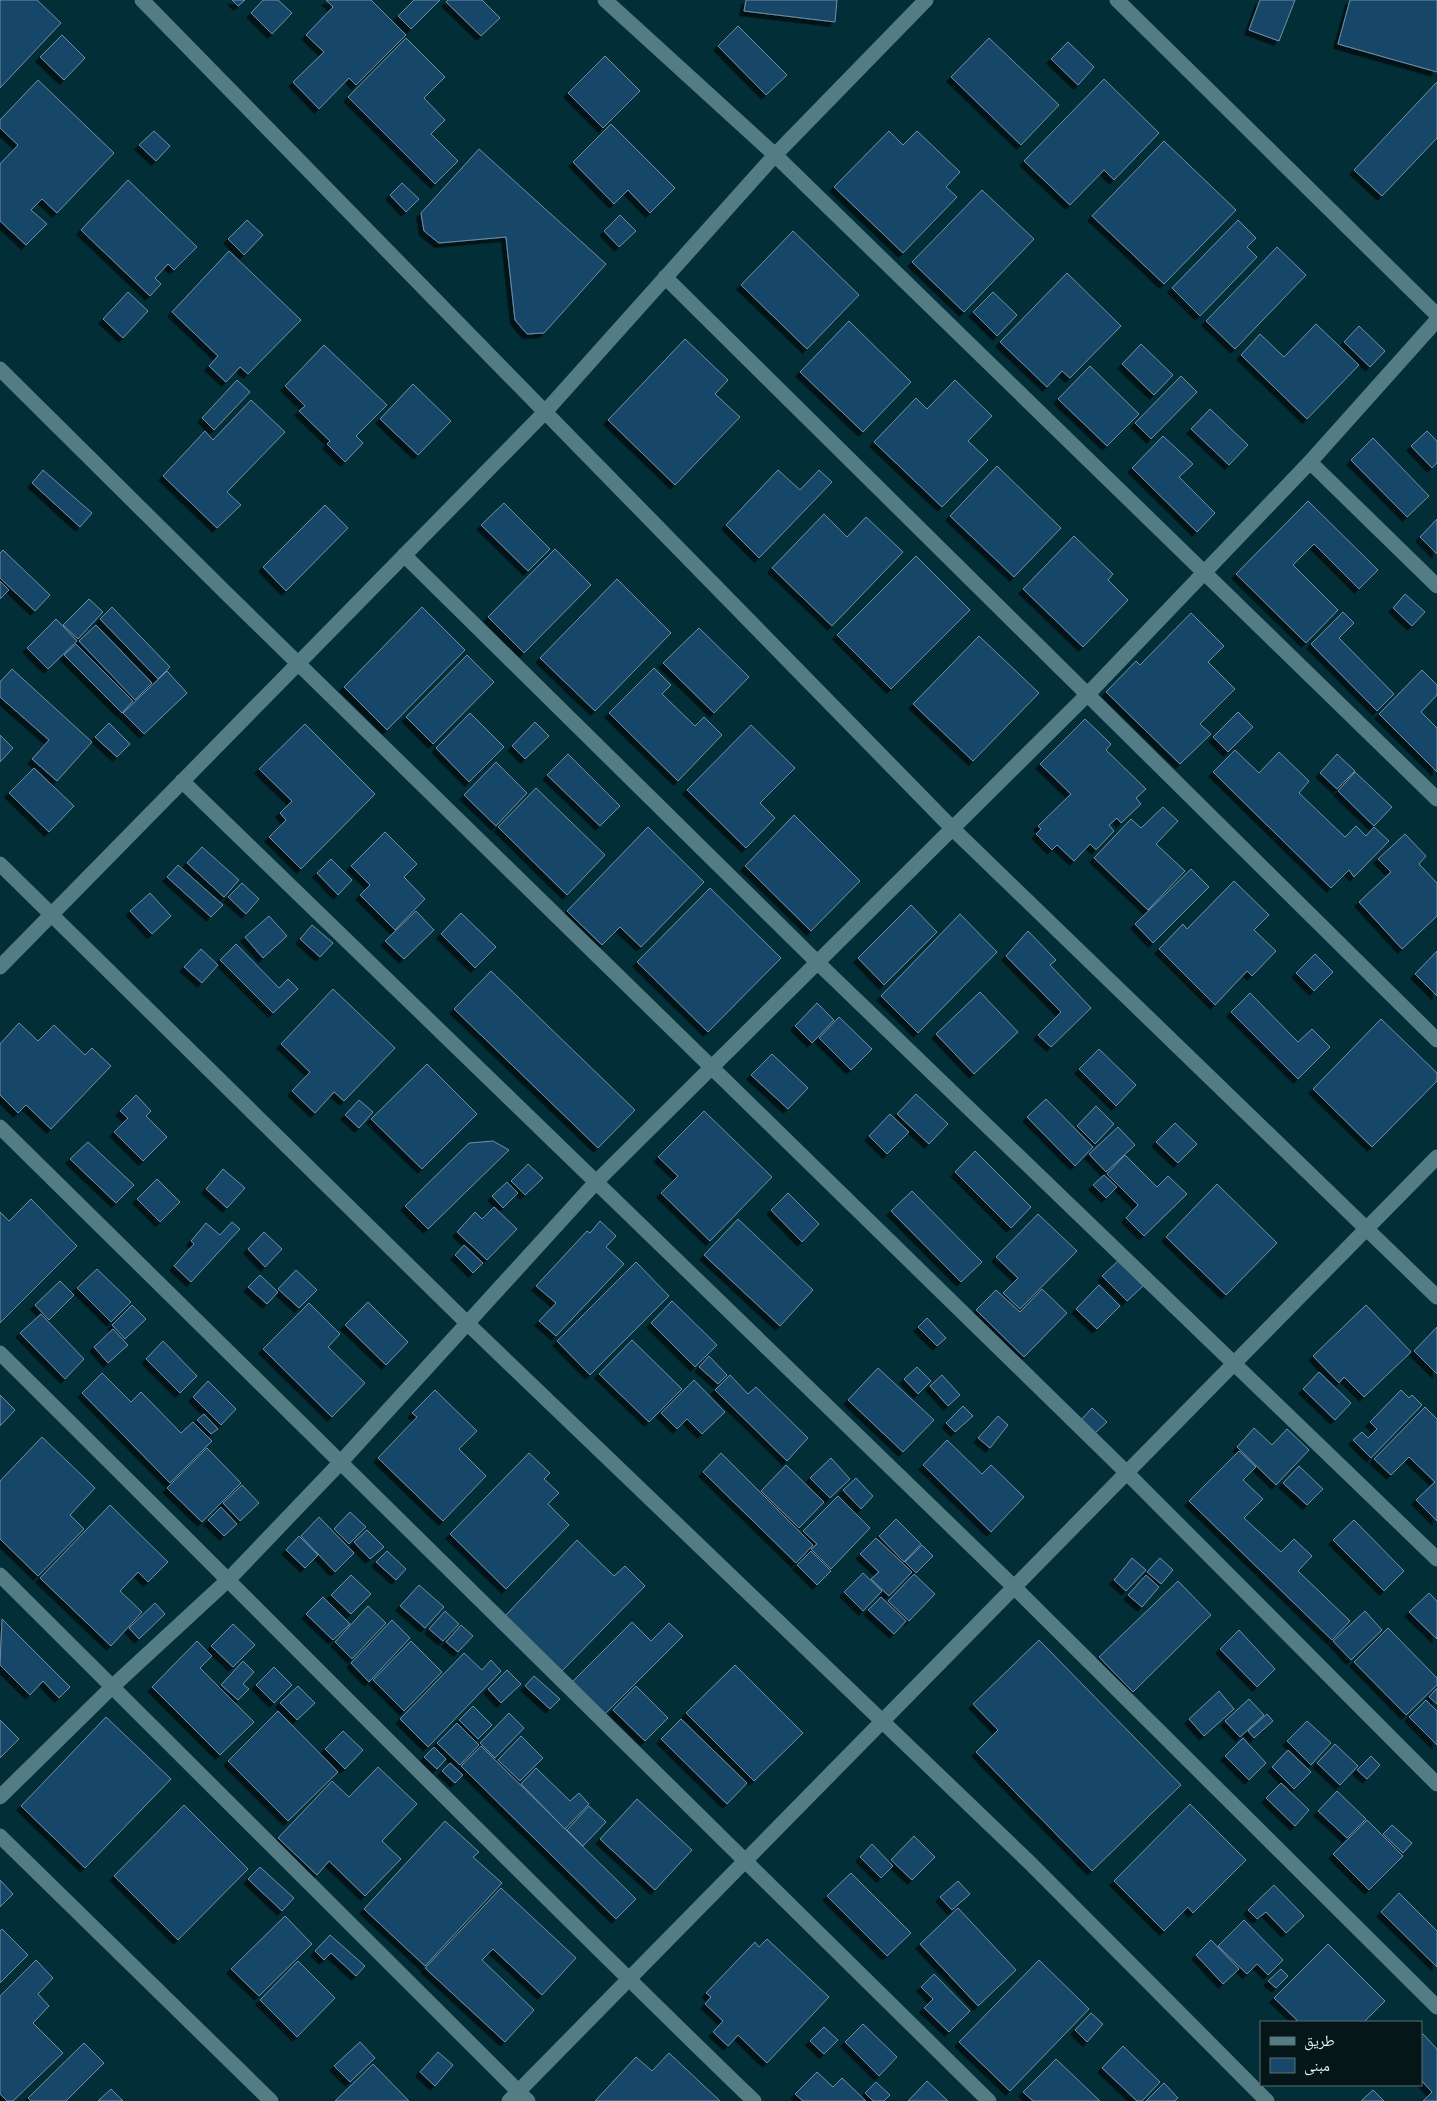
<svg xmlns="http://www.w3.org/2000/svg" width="1437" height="2101" font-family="Roboto,'Noto Naskh Arabic',sans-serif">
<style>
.building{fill:#194769;stroke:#728ea5;filter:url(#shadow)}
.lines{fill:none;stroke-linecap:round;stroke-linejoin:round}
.street{stroke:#537c84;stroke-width:15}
</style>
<defs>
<filter id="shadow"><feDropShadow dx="-4.5" dy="4.5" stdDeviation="0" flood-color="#0009"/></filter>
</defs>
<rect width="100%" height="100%" fill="#022f37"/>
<path class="building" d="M0 0H37L61 23 0 88Z
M232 0H245L238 6Z
M263 0H278L292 13 272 34 251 13Z
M326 0H371L406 35 356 85 349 78 319 109 293 82 324 52 306 35 333 7Z
M414 0H440L411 29 398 16Z
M448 0H482L500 18 481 36 446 2Z
M746 0H837L835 22 744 11Z
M1260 0H1295L1279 41 1249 30Z
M1350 0H1437V72L1338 44Z
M738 26 787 75 766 95 718 46Z
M62 35 85 58 64 80 40 57Z
M406 38 445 77 424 98 445 120 431 134 458 161 435 184 348 97Z
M989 38 1059 105 1021 145 951 77Z
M1068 42 1094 67 1078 85 1051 59Z
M605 56 640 91 603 128 568 93Z
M1104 79 1159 133 1114 180 1104 170 1070 205 1024 161Z
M38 80 114 153 57 213 42 199 31 210 47 224 26 245 0 221V164L18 145 0 128V120Z
M1437 82V138L1382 196 1354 170Z
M611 124 675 188 650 213 628 190 614 204 573 162Z
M154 131 170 146 156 161 139 145Z
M889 131 903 145 917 131 960 172 946 187 957 197 903 253 834 187Z
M1164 141 1236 210 1164 284 1092 216Z
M479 149 606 264 544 333 527 334 515 320 506 237 439 243 424 231 421 213Z
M128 180 197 247 174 270 168 264 155 278 161 284 150 296 81 230Z
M402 183 419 199 406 212 390 195Z
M982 190 1034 239 964 312 912 262Z
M620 215 636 231 619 247 604 231Z
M247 220 263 235 244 255 228 239Z
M1238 220 1256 238 1247 247 1257 257 1200 316 1172 288Z
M793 231 859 295 807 349 741 285Z
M1277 247 1306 275 1235 349 1206 321Z
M229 251 301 320 248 374 240 367 226 382 209 366 218 356 172 312Z
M1067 273 1121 326 1070 378 1062 371 1047 387 1000 342Z
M128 292 148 311 123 338 103 319Z
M993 292 1017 315 997 336 973 312Z
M849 321 911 382 863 432 800 372Z
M1316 324 1359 365 1307 419 1241 355 1260 334 1284 357Z
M1359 326 1385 351 1370 367 1344 342Z
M685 339 728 380 715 394 740 417 675 485 608 420Z
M1141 344 1173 375 1154 395 1122 364Z
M324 345 387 405 356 436 363 443 345 462 327 444 330 441 299 411 305 406 285 386Z
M1090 366 1139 414 1107 446 1058 399Z
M1181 376 1197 392 1151 439 1135 423Z
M237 380 250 392 214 430 202 418Z
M955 380 992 416 968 441 988 460 942 507 874 442 916 398 927 409Z
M413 384 451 421 418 455 380 419Z
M251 400 285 432 227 492 241 505 217 528 163 476 205 431 213 440Z
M1210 409 1248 445 1229 465 1191 429Z
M1427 431 1437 441V463L1432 468 1411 446Z
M1163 436 1193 464 1179 477 1215 513 1197 532 1132 468Z
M1373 438 1429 496 1407 517 1351 460Z
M997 466 1061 528 1014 577 950 516Z
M43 470 92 513 80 527 32 483Z
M778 470 800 490 819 470 832 482 759 558 726 525Z
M1308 501 1378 570 1359 589 1314 544 1293 565 1338 610 1306 643 1236 574Z
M504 503 550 549 528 571 481 525Z
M325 505 348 528 286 591 263 567Z
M824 514 847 537 866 517 903 552 832 626 772 568Z
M1437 519V554L1420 537Z
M1074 536 1113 574 1108 580 1128 600 1083 647 1023 589Z
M555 549 591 585 524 653 488 617Z
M3 550 50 595 35 611 0 578V553Z
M916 556 970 610 891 689 837 635Z
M617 579 671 633 595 711 540 658Z
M0 581 9 590 0 599Z
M1405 594 1425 612 1412 626 1393 608Z
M89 599 103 612 78 639 63 625Z
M112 607 170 667 158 679 100 619Z
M422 607 465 650 387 730 344 687Z
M1343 612 1354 623 1339 638 1394 694 1377 711 1311 644Z
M1191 613 1224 646 1208 662 1235 689 1200 724 1211 734 1180 764 1106 692 1136 661 1140 665Z
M56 619 77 641 48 669 27 648Z
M96 625 152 683 135 700 79 641Z
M699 628 749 677 714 713 663 663Z
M979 636 1039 693 973 761 913 704Z
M76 644 133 701 122 713 64 655Z
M467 655 494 682 433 744 406 717Z
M654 668 671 685 662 694 695 726 704 717 722 735 678 781 609 713Z
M12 669 92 742 57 781 32 759 49 740 0 697V682Z
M1422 670 1437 685V695L1421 712 1437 728V772L1379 714Z
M167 671 187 693 144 734 123 713Z
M1238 712 1253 727 1228 752 1213 737Z
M470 713 504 747 469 782 436 748Z
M1085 719 1111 744 1106 750 1146 789 1136 798 1141 804 1121 823 1117 818 1109 825 1114 831 1096 850 1090 844 1074 861 1057 845 1052 850 1036 834 1041 829 1038 826 1071 794 1040 764Z
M535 722 549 736 525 759 512 746Z
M109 723 130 744 117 757 95 737Z
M305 724 375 794 301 869 269 837 286 820 280 813 292 801 259 769Z
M751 725 795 768 760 803 775 818 746 848 687 790Z
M0 735 13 748 0 762Z
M1235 750 1259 773 1279 752 1309 781 1299 793 1345 837 1356 826 1366 836 1374 827 1389 841 1354 877 1349 870 1331 888 1213 772Z
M568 754 620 806 600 826 547 775Z
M1337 754 1355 771 1337 789 1320 773Z
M496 762 527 793 496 826 464 795Z
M34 768 74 806 49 832 9 793Z
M1355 772 1392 807 1374 826 1338 791Z
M536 788 605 855 567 895 498 827Z
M1163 807 1178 821 1156 844 1185 871 1148 910 1094 858 1131 819 1141 828Z
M794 815 860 881 811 931 745 866Z
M648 827 704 882 641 947 620 927 602 945 567 911Z
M385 832 417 864 404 877 425 899 395 930 360 895 370 885 351 866Z
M1405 834 1426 856 1419 864 1437 883V916L1402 949 1359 902 1391 872 1378 859Z
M202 847 239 880 224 897 187 863Z
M331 859 352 880 338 895 317 873Z
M178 865 223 905 211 917 167 877Z
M1191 869 1209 887 1153 943 1135 924Z
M1234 881 1269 915 1254 930 1276 951 1252 976 1247 971 1215 1005 1159 949 1183 924 1187 929Z
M242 883 259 899 246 914 228 897Z
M710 888 781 958 708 1032 637 962Z
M150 893 171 916 152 934 130 911Z
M911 905 937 932 884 985 858 958Z
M416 911 434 930 404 959 385 941Z
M461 913 496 947 475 968 441 934Z
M960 914 997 952 918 1033 881 996Z
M269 916 287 936 263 958 245 937Z
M312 925 333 943 320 957 300 939Z
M1028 931 1056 960 1050 965 1091 1008 1051 1047 1038 1035 1061 1012 1006 956Z
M236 944 279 988 288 979 298 989 273 1013 220 960Z
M201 949 218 965 202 983 184 967Z
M1437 951V996L1415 974Z
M1315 954 1333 972 1314 991 1296 973Z
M491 971 635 1110 598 1148 454 1009Z
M333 989 395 1048 344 1101 334 1092 315 1113 292 1091 310 1072 281 1044Z
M980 992 1018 1032 974 1074 936 1034Z
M1250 993 1298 1042 1312 1029 1330 1047 1298 1079 1231 1012Z
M817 1003 834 1020 812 1043 795 1026Z
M839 1017 872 1049 851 1070 819 1038Z
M1381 1019 1437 1073V1081L1372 1147 1313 1089Z
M19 1023 38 1041 54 1025 85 1055 92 1048 111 1066 51 1129 26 1105 18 1113 0 1095V1044Z
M1099 1049 1136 1085 1116 1106 1079 1069Z
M772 1054 808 1088 788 1109 751 1075Z
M427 1064 477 1114 422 1169 371 1119Z
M916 1094 948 1124 929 1144 897 1114Z
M136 1095 151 1111 146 1116 167 1137 143 1161 114 1132 128 1118 120 1111Z
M1046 1099 1093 1147 1075 1166 1027 1117Z
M359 1100 373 1112 359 1128 345 1115Z
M1096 1106 1114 1124 1095 1144 1077 1126Z
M704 1111 772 1177 710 1241 661 1193 678 1176 658 1157Z
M890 1114 909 1132 887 1154 869 1136Z
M1175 1123 1197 1144 1178 1163 1156 1142Z
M1118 1127 1135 1145 1106 1172 1089 1154Z
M493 1141 509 1150 428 1229 405 1206 469 1143Z
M88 1142 134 1185 116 1203 70 1159Z
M975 1151 1031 1207 1011 1228 955 1172Z
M1125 1155 1157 1187 1168 1176 1187 1194 1144 1236 1126 1218 1138 1205 1107 1174Z
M528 1164 543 1178 525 1195 511 1181Z
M223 1169 245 1188 227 1208 206 1189Z
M1104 1175 1117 1187 1106 1198 1093 1185Z
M157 1179 180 1202 160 1222 137 1199Z
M507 1182 518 1193 503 1208 492 1196Z
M1217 1184 1277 1243 1226 1295 1166 1237Z
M912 1191 982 1262 961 1282 891 1211Z
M788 1193 819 1224 802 1242 771 1210Z
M31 1199 77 1246 0 1323V1212L9 1221Z
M494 1207 517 1229 487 1260 457 1232 475 1212 482 1219Z
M1038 1214 1077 1251 1020 1309 1003 1293 1018 1278 996 1257Z
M738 1219 813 1290 780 1326 704 1255Z
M600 1221 616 1236 606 1247 624 1264 556 1336 539 1321 556 1303 536 1286 587 1231 590 1233Z
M232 1222 240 1229 191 1282 174 1266 194 1244 191 1241 206 1223 220 1235Z
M264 1232 282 1249 265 1267 248 1249Z
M464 1245 483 1263 473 1273 455 1255Z
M1118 1261 1143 1286 1127 1301 1102 1276Z
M636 1262 669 1296 590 1375 557 1341Z
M97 1269 131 1302 111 1322 77 1288Z
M296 1270 317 1290 299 1308 278 1289Z
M260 1275 278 1292 267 1304 248 1287Z
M60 1281 74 1295 49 1320 35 1305Z
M1099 1285 1120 1306 1097 1329 1076 1309Z
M1042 1289 1067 1313 1024 1357 976 1310 996 1290 1020 1312Z
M672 1301 717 1345 695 1367 651 1323Z
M368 1302 408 1342 386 1365 345 1325Z
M309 1303 340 1334 328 1347 365 1383 332 1417 263 1349Z
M132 1305 146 1319 125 1339 112 1325Z
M1366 1305 1411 1352 1364 1397 1344 1377 1339 1383 1313 1356Z
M41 1314 84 1359 65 1379 20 1333Z
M927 1318 946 1338 937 1346 918 1327Z
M1437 1327V1374L1414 1351Z
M113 1329 128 1345 108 1363 94 1347Z
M632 1340 682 1389 649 1422 599 1374Z
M163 1341 197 1376 180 1393 146 1359Z
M709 1356 727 1375 718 1384 699 1367Z
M917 1367 931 1381 918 1394 904 1379Z
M878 1368 934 1420 903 1452 848 1400Z
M1319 1372 1351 1403 1335 1420 1303 1389Z
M102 1373 131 1402 141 1392 181 1433 193 1422 212 1441 170 1483 82 1393Z
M730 1375 748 1394 756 1387 808 1438 787 1461 715 1390Z
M942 1375 960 1395 948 1406 930 1386Z
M694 1380 725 1412 702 1434 687 1419 677 1429 661 1413Z
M208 1381 236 1409 221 1425 193 1397Z
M435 1390 477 1431 459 1449 486 1476 443 1521 378 1458 417 1417 412 1413Z
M1401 1390 1409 1398 1412 1395 1422 1405 1371 1458 1353 1440 1362 1432 1368 1438 1377 1429 1370 1422Z
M0 1395 15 1410 0 1426Z
M963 1406 973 1416 955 1432 946 1423Z
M1425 1407 1437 1419V1521L1416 1500 1435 1482 1409 1457 1391 1475 1374 1459Z
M1092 1408 1107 1422 1094 1434 1080 1421Z
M204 1414 218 1429 211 1434 197 1420Z
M998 1416 1008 1425 990 1448 978 1438Z
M1254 1428 1272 1445 1287 1429 1309 1450 1276 1485 1237 1447Z
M42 1437 95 1488 70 1515 84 1529 38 1576 0 1539V1481Z
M947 1440 982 1474 991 1465 1024 1497 991 1532 923 1465Z
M207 1448 241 1483 202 1522 167 1488Z
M1239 1451 1256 1467 1243 1480 1263 1499 1244 1518 1281 1552 1294 1539 1312 1556 1298 1571 1350 1621 1332 1640 1189 1501Z
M529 1453 550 1473 544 1479 559 1493 548 1504 569 1525 506 1589 450 1534Z
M721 1453 813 1545 796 1563 703 1472Z
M831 1458 850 1479 830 1498 810 1478Z
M786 1465 824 1502 799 1528 761 1491Z
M1299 1466 1323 1489 1307 1505 1283 1483Z
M856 1478 873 1496 861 1509 843 1490Z
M242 1485 259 1503 240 1521 223 1503Z
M838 1496 870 1528 831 1569 811 1549 817 1544 803 1531Z
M110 1505 168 1562 148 1582 138 1572 120 1591 142 1612 111 1646 40 1578Z
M221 1507 237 1524 224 1536 208 1520Z
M350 1512 366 1527 349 1544 334 1529Z
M319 1517 354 1553 335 1572 301 1536Z
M896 1519 921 1544 904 1562 879 1536Z
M1354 1520 1404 1571 1384 1591 1333 1540Z
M367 1530 384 1547 370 1559 354 1542Z
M299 1536 318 1555 305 1568 286 1550Z
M876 1538 912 1572 889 1596 871 1579 879 1572 860 1554Z
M577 1540 614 1576 625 1566 645 1586 561 1672 505 1616Z
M922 1545 933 1556 916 1573 905 1562Z
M387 1551 406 1569 396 1580 376 1562Z
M811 1551 831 1571 817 1585 797 1565Z
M1132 1558 1146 1570 1126 1591 1114 1580Z
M1160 1558 1173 1570 1161 1584 1147 1572Z
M863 1573 882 1591 863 1611 844 1592Z
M914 1574 935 1594 909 1621 888 1601Z
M351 1575 371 1594 351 1614 331 1595Z
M1146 1575 1159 1587 1142 1607 1128 1595Z
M1178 1581 1211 1615 1133 1692 1099 1657Z
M419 1585 444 1607 425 1628 400 1606Z
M1429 1593 1437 1601V1639L1409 1612Z
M323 1597 350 1624 333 1640 306 1614Z
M881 1597 906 1621 894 1634 868 1610Z
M155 1603 165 1614 139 1639 129 1628Z
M368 1606 386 1623 352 1659 335 1642Z
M445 1611 459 1624 443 1641 429 1629Z
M1365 1611 1382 1630 1351 1660 1333 1641Z
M2 1619 70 1687 59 1698 43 1681 30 1695 0 1665Z
M392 1620 410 1638 369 1682 351 1663Z
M632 1622 651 1641 669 1623 683 1636 604 1715 571 1683Z
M233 1624 255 1645 233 1667 211 1646Z
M461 1625 473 1636 458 1652 446 1642Z
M1388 1628 1437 1678V1685L1406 1715 1354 1662Z
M1239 1630 1275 1669 1257 1687 1220 1649Z
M1039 1640 1181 1785 1092 1871 976 1752 998 1730 973 1704Z
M197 1641 212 1656 200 1668 254 1722 220 1755 152 1687Z
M411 1641 442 1672 404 1711 373 1680Z
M464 1653 482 1670 491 1660 501 1671 428 1747 400 1719Z
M243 1661 254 1672 243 1684 249 1689 238 1700 221 1685Z
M735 1665 803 1733 754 1781 686 1713Z
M274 1667 292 1685 274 1703 256 1685Z
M507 1670 521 1684 501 1703 488 1689Z
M534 1676 560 1699 550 1709 525 1686Z
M298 1686 315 1703 297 1720 280 1703Z
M636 1686 668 1718 645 1741 613 1710Z
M1437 1688V1704L1429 1697Z
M1219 1691 1234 1709 1204 1736 1189 1719Z
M1249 1699 1264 1715 1240 1737 1225 1721Z
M1426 1700 1437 1711V1745L1409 1717Z
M473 1706 492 1725 478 1739 459 1720Z
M278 1711 338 1772 288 1821 228 1761Z
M509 1713 524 1728 495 1758 480 1743Z
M1267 1714 1273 1721 1254 1738 1248 1731Z
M106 1717 171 1779 85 1868 21 1806Z
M681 1719 747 1783 727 1804 661 1739Z
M0 1720 19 1739 0 1758Z
M1307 1721 1331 1743 1311 1765 1287 1741Z
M457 1723 479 1745 460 1765 437 1743Z
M343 1731 363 1750 345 1769 325 1749Z
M521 1736 543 1758 520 1781 498 1760Z
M1243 1738 1266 1763 1249 1780 1225 1756Z
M1335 1744 1358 1766 1340 1785 1317 1763Z
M481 1746 636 1899 616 1919 461 1766Z
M434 1747 446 1759 437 1769 424 1757Z
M1288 1750 1311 1772 1294 1789 1272 1767Z
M1371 1756 1380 1765 1367 1779 1357 1770Z
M450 1763 463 1775 455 1783 442 1771Z
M378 1767 417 1804 382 1841 401 1859 365 1896 329 1861 317 1875 278 1838 332 1781 349 1797Z
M536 1768 570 1801 579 1793 589 1804 565 1829 521 1784Z
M1281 1783 1309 1810 1295 1826 1266 1798Z
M1337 1791 1366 1819 1347 1838 1318 1811Z
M637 1799 692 1850 655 1890 600 1839Z
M1190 1804 1246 1860 1193 1913 1188 1907 1164 1931 1114 1881Z
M184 1805 248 1869 178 1940 114 1876Z
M589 1806 606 1822 583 1846 567 1830Z
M1367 1820 1403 1856 1369 1890 1333 1854Z
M445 1821 479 1852 473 1857 502 1883 425 1966 364 1909Z
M1392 1825 1412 1843 1403 1853 1383 1834Z
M914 1836 935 1857 912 1880 891 1860Z
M872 1844 893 1866 881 1878 860 1857Z
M260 1867 294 1898 282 1911 248 1879Z
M851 1873 911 1933 887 1956 827 1896Z
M0 1880 13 1894 0 1907Z
M958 1881 970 1894 952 1910 940 1897Z
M1274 1885 1304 1916 1286 1933 1266 1912 1257 1919 1248 1910Z
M501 1888 576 1958 542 1995 493 1949 482 1960 534 2010 505 2042 425 1968Z
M1399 1893 1437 1931V1967L1381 1912Z
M958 1908 1016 1970 978 2006 920 1944Z
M285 1916 312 1944 259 1996 231 1969Z
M1244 1920 1283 1960 1268 1975 1257 1964 1247 1974 1218 1946Z
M2 1929 28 1955 0 1983V1931Z
M330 1935 365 1966 356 1976 331 1953 324 1960 315 1951Z
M767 1939 829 1997 767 2063 738 2035 728 2046 713 2032 723 2021 705 2004 711 1997 706 1993 755 1942 759 1947Z
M1211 1940 1239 1969 1223 1984 1196 1955Z
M1328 1944 1385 2001 1364 2022H1299L1274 1998Z
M36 1960 53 1978 38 1994 49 2006 33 2023 63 2053 13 2101H7L0 2094V1996Z
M1039 1960 1089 2009 1010 2091 959 2042Z
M298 1961 335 1998 297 2037 260 2000Z
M1281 1969 1288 1976 1276 1988 1268 1981Z
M934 1974 970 2011 949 2032 924 2008 933 1999 921 1987Z
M1091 2013 1103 2024 1087 2042 1075 2030Z
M863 2024 897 2057 879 2076 845 2042Z
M824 2027 838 2040 824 2054 810 2041Z
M1423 2034 1437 2049V2101H1423L1432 2092 1421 2080V2036Z
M360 2042 375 2058 350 2082 334 2066Z
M84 2043 104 2063 66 2101H31L28 2098Z
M1123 2046 1160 2082 1142 2101H1137L1102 2068Z
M438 2052 453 2065 435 2086 420 2072Z
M669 2053 720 2101H595L636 2057 652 2071Z
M1056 2059 1100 2101H1033L1023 2092Z
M373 2064 409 2101H335Z
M817 2072 833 2087 842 2078 866 2101H803L795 2094Z
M927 2081 948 2101H908Z
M876 2082 890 2095 884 2101H873L865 2093Z
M1164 2083 1178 2098 1175 2101H1146Z
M111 2089 123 2101H98Z
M1373 2090 1384 2101H1361Z"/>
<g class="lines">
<path class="street" d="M142 0 953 829 1437 1297
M605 0 775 155 1437 799
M1117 0 1437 315
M665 277 1437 1040
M0 369 227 594 1127 1473 1437 1784
M1310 462 1437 586
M404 555 817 962 1437 1559
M182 781 1014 1587 1437 2007
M0 864 467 1323 1029 1862 1267 2101
M0 967 545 412 775 155 926 0
M0 1127 989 2101
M0 1353C252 1602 499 1855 754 2101
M0 1575 528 2101
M0 1797 112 1687 229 1579 340 1463 596 1182 1088 694 1310 462 1437 320
M0 1836 271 2101
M509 2101 1437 1157"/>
</g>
<rect x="1260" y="2021" width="162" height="65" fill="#051518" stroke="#5c6e72"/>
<rect x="1270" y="2037" width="25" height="8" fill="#537c84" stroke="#5c6e72"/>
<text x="1304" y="2046" font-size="15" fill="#def4f8">طريق</text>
<rect x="1270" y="2058" width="25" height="15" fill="#194769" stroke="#5c6e72"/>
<text x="1304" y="2071" font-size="15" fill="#def4f8">مبنى</text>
</svg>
